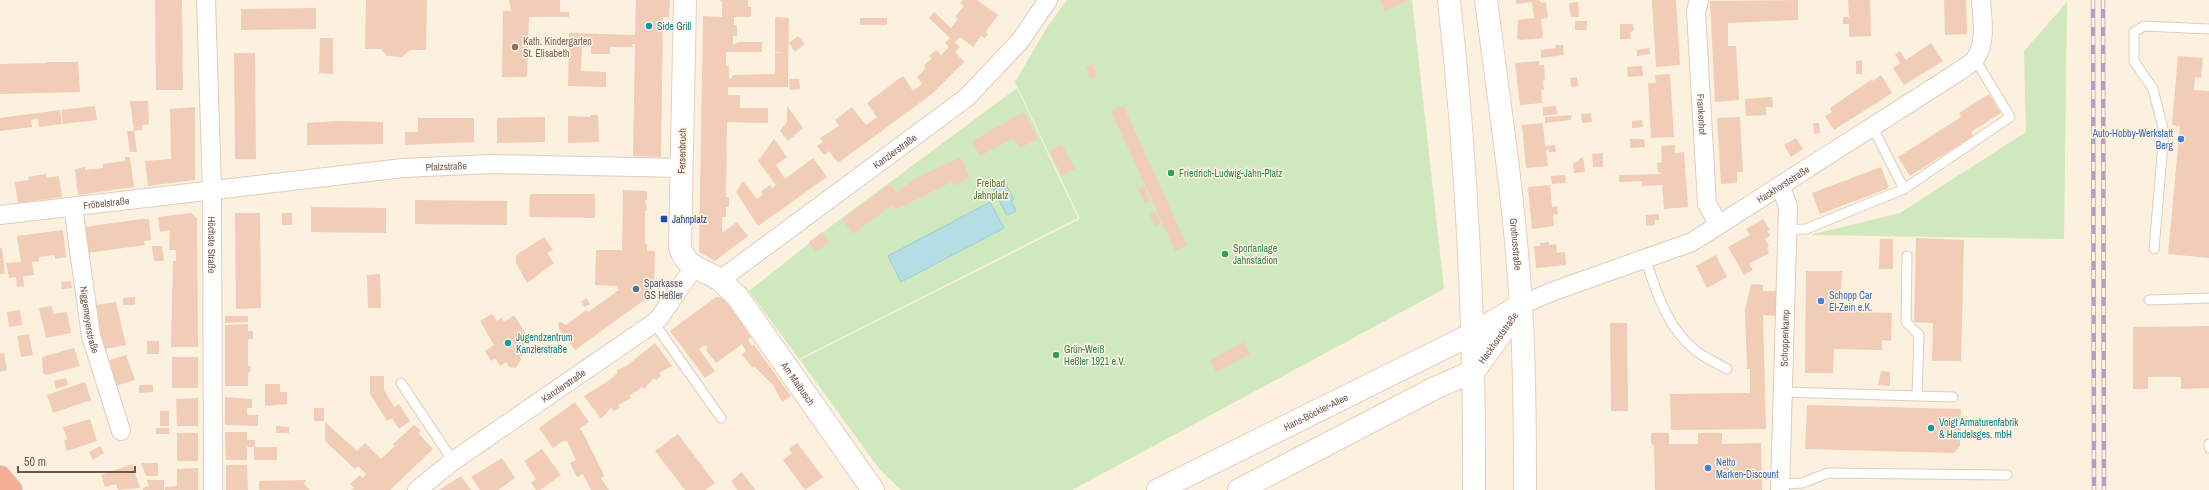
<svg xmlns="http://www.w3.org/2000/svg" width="2209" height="490" font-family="'Archivo Narrow',sans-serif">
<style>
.green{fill:#d0e8be}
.water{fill:#b4dee4;stroke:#9acdd6}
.building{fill:#f1cdb7}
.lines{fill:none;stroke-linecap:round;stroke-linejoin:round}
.lane-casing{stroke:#dfccbb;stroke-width:11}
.street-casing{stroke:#dfccbb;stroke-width:20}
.secondary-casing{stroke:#e6cebb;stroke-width:24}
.highway-casing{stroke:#dad3cf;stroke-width:24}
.lane{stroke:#fff;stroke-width:9}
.street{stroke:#fff;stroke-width:18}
.secondary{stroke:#fff;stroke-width:22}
.highway{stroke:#f6ad95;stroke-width:22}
.rail-casing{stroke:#b29fc3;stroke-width:4.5}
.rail{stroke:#fff4e4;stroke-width:3;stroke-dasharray:9;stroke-linecap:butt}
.culture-dot{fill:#0f9aa8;stroke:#fff4e4;stroke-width:1.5}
.education-dot{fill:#8d6e63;stroke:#fff4e4;stroke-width:1.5}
.shop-dot{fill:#3f7fe0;stroke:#fff4e4;stroke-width:1.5}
.leisure-dot{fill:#2e9e5b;stroke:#fff4e4;stroke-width:1.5}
.transit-dot{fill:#1a4fb4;stroke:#fff4e4;stroke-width:1.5}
.service-dot{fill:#5c6f8a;stroke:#fff4e4;stroke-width:1.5}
.labels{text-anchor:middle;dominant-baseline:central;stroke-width:3;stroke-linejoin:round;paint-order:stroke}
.culture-label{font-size:10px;fill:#0d838f;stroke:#fff4e4;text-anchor:start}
.education-label{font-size:10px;fill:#785e54;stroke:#fff4e4;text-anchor:start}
.street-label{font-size:10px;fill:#715547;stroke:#fff4e4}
.shop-label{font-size:10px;fill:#366cbe;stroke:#fff4e4;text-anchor:start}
.leisure-label{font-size:10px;fill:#27864d;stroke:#fff4e4;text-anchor:start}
.park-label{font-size:10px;fill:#517740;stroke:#fff4e4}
.transit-label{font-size:10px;fill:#164399;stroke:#fff4e4;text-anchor:start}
.service-label{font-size:10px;fill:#4e5e75;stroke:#fff4e4;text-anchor:start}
</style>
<rect width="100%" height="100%" fill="#fcf0df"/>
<path class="green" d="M1067 0H1412L1444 289 1072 490H901L880 470 800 360 1080 219 1015 82 1047 27Z
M2067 2 2064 239 1810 235 1900 213 2026 132 2024 51Z
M1017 88 1078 218 799 359 749 291 831 226Z"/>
<path class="water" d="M1005 183 1014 199 1011 201 1016 211 1007 215 993 190Z
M990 202 1004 228 901 282 888 256Z"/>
<path class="building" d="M155 0H182L183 90H156Z
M366 0H427L426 50H410L402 57 387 56 381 49H365Z
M509 0H560V12H569V17H529L527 77H502L503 11H511Z
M636 0H670L669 17H663L661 157 633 156 635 44H631L633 47H610V54H591V47H582L581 71 606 72V87L568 86 569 33 635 35Z
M720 0H748V7H751V17H734V25H737V36H733V45L738 42H762V52H726V66H729V78L731 79 733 75 775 74V53H785L775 52V17L789 18 788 74H777H788V87H728V95H740V108H768V123L727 122 726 197H729V207H726V217H722V233L737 222 748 236 715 261 699 252 703 20V16L722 17V2Z
M963 0H977L998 15 986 31 988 34 985 38 981 36 973 47 960 37 955 42 960 47 955 52 964 62 932 94 838 163 829 151 824 155 817 146 823 142 820 138 839 126 835 120 852 107 866 125 877 117 867 103 893 83 903 76 913 91 922 84 917 77 926 68 924 65 932 58 929 56 936 50 941 55 949 47 945 43 950 38 929 18 934 12 951 28 958 19 955 17 964 6 960 3Z
M1380 0H1409L1385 11Z
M1516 0H1539L1542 3 1546 2 1548 18 1541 19 1543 38 1520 40 1517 39 1518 20 1534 18 1532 2 1516 4Z
M1652 0H1676L1680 65 1656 67Z
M1798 0V20L1728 23V46H1736L1739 100 1715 102 1710 1Z
M1848 0H1870L1871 36 1849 37V24H1843V17H1849Z
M1944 0H1966L1967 34 1945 35Z
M1578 2 1579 17H1571L1569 3Z
M316 8V29L241 30V9Z
M860 18H887V25H860Z
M1575 21H1587V30H1575Z
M1620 24H1633L1634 31 1630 32 1631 39H1620Z
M798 36 805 44 795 52 789 43Z
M320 38H333V74L319 73Z
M1931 43 1943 61 1904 85 1893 68 1900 63 1895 54 1900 51 1906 60Z
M1555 45H1563L1564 55 1541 58V50L1556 48Z
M1649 48 1650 54 1637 56V50Z
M234 53H255L256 159H235Z
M2178 56 2203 58 2201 78 2195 77 2194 90 2209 91V258L2168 254 2180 126 2172 125Z
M1862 60V74H1856V61Z
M1539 61V65H1544L1545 80 1543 81 1544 90H1541L1542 103 1520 105 1515 63Z
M47 62H78L80 92 0 94V64L46 63Z
M1093 64 1097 76 1090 78 1086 66Z
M1642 66 1643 76 1628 77 1627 67Z
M1670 74 1674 137 1651 138 1648 83H1656L1655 75Z
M1881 75 1892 93 1834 130 1825 116 1832 112 1830 108 1872 79 1873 81Z
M1577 77 1578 86 1571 87 1570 78Z
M789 79H799L800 89 790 90Z
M1989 94 2001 113 1971 132 1973 136 1910 176 1898 157 1961 117 1959 113Z
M1772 97 1773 107H1766V115L1746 116 1745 99Z
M130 101H148L149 124 142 125V130L134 131 137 152H130L127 131H134Z
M1123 105 1187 245 1175 251 1111 111Z
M95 106 97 120 63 124 61 110Z
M787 106 803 128 788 141 780 131 787 122Z
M1556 106 1557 114 1543 116V107Z
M195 107V180L148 186 145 161 171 159 170 109Z
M60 110 62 124 39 127 38 119 31 120 32 127 0 131V118Z
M1024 112 1038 139 1020 148 1014 138 980 156 972 141Z
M1591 113 1592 122 1582 123 1581 114Z
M590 115H598L599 142 568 143V116L590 117Z
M1571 115V120L1545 123V117Z
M545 117V142L497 143V118Z
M1740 117 1743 172H1737V183L1721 184 1717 118Z
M418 118H474V142L405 145V132H418Z
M1642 120 1643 127 1632 128V121Z
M337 121 383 122V144L307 145V123Z
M1543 123 1545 146 1555 145 1556 152H1549V149L1546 150 1548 166 1526 168 1522 125Z
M1813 123H1819L1820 133 1814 134Z
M1796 138 1803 149 1791 157 1784 145Z
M774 139 787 157 776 165 785 179 813 158 827 177 758 226 736 192 743 181 757 199 763 194 761 191 770 185 772 188 776 185 758 161Z
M1630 139H1644L1645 147 1630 148Z
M1062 144 1075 169 1062 176 1049 151Z
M1675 145V153L1684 152 1688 207 1664 209 1662 181V185L1642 186V181L1619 182V175L1662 174 1658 172 1657 163 1662 162 1661 146Z
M1603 153V167H1593L1592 154Z
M125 157H130L134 187 78 195 75 169 85 167V170L103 168V164L125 161Z
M960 157 970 177 954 186 952 182 895 210 892 205 853 234 842 220 890 184 896 193 913 180Z
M1583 157 1585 172 1574 173 1573 164Z
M1881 167 1889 188 1820 214 1812 193Z
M46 174V178L59 176 62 197 18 203 15 182 29 180 28 177Z
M1565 175 1566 183 1552 184 1551 176Z
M1550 185 1552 207 1557 206 1558 214 1553 215 1554 226 1532 229 1528 187Z
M1144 186 1150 202 1145 204 1138 189Z
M623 190 646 191 647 193V200H645L647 211H645V244H647V251H655L654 286 644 294 647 298 575 350 559 329 558 323 561 322 566 325 586 310 588 312 619 290 616 286 595 285 596 250H622Z
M530 194H595V218L529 217Z
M415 200 507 201V225L415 224Z
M311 207 386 208V233L311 232Z
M1155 211 1161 224 1155 226 1149 214Z
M191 213 197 218 198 347H171L173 261H176V250H169L170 230 160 232 158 217Z
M235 213H260L261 308 236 309Z
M282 213H292V225H282Z
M1659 214V220H1655V225L1646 226V215Z
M142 219H149L151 240 144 241 145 245 87 253 84 227Z
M1763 219 1770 230 1767 231 1770 236 1765 239 1769 246 1767 248 1769 253 1749 264 1753 270 1744 275 1728 247 1750 235 1746 229Z
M63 230 66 257 55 259V255L39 257V261L32 262 34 275 23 276 24 286 17 287 16 277 9 278 6 263 21 262 17 236Z
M822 232 829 242 816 252 809 242Z
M544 237 553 250 547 253 554 263 527 283 516 263V255Z
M1916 238 1964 240 1961 361H1932L1933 323 1914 322Z
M1880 239H1893V269H1879Z
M1549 242V245L1556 244 1557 253 1565 252 1566 265 1536 268 1534 246H1540V243Z
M152 246H162L164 261H154Z
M0 248H2L5 274H0Z
M1716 255 1727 277 1707 288 1696 266Z
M1806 271H1842L1841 291H1836L1835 311 1892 313 1891 341 1882 340V350L1834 349 1833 373H1805Z
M380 274 381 308H368L367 275Z
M71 281 72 288 62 289 61 282Z
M1751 284 1763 285V291H1776V316L1763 315 1766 429 1671 430 1670 394 1750 393V369H1747L1745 310Z
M135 297V305H123V298Z
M716 297 724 298 735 313 752 336 748 340 752 346 754 345 791 396 782 402 773 385 755 367 752 368 742 354 746 351 742 344 716 363 706 350 708 348 705 345 699 349 715 371 705 378 670 331Z
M586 298 590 304 585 307 581 302Z
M116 302 126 345 104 349 95 305Z
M52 306 53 314 67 312 71 333 46 338 39 308Z
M20 310 22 325 9 327 7 312Z
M492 314 497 321 502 317 504 322 514 315 528 337 522 341 529 351 520 357 521 359 516 368 509 367 506 362 500 366 495 358 491 361 485 351 494 345 480 321Z
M225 316H248V322L225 323Z
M1610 323H1627L1628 411H1611Z
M248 324V331H253V339H248V366H251L250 372 248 373V386H225V325Z
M2209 326V388L2181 389V377H2148V389H2133V327Z
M29 334 33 355 21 357 17 336Z
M147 341H159V354H147Z
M1244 342 1250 354 1216 372 1210 360Z
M655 343 672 366 659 373 661 376 656 380 654 378 644 389 642 387 629 396 631 398 618 405 620 407 614 411 611 408 601 419 584 396 605 383 617 374V370L625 367Z
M74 348 80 366 47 375 43 373 42 357Z
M4 353 7 370 0 372V354Z
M126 355 135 380 116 386 107 361Z
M172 357H198V388H172Z
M1881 371 1890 372V386L1878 385Z
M370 376H384V390L394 407 399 404 410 421 399 429 392 418 387 421 370 394Z
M66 378 68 385 56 389 54 381Z
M85 382 91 400 53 413 47 395Z
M265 384H280V392H287V404L265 406Z
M139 385H153V392L139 393Z
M225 397 252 399V408H247V415H258V426L225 425Z
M198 398V426H177L176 399Z
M575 402 589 422 579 429 582 431 602 471 604 476 601 478 609 490H591L583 474 577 477 570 463 576 460 567 441 564 442 563 441 553 448 539 428Z
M1807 405 1961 409 1960 446 1954 453 1805 449Z
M314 408H324V421H314Z
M160 411H169V426H160Z
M90 419 97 441 67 451 64 441 67 439 63 427Z
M325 422 357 451 365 443 381 459 395 446 393 444 414 425 421 431 418 433 433 449 390 490H351L354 488 350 484 360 475 363 478 366 474 358 466 355 469 325 441Z
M276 426 289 427V433H276Z
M156 428H169V434H156Z
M225 432H247V440H255V447H277V460H254V447H247V460H226Z
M177 433H198V461H177Z
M1651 433H1669V444H1698V433H1722V444L1761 443 1762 490H1655L1654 446 1651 443Z
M678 434 715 483 705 490H685L655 451Z
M797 443 823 477 805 490 783 460 792 453 789 449Z
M100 446 104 453 93 460 89 452Z
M542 449 561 475 540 490H536L531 483 536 479 524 461Z
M502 458 515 478 498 490H480L471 477Z
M141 463H158V476H146Z
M132 464 140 488 118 490 116 484 105 487 101 475Z
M226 465H247L248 490H226Z
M198 468V490H165V487L177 486V469Z
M742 472 755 490H737L731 481Z
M461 476 471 490H439Z
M147 480H164V490H143V488L149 486Z
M306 480 304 484 310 490H259V481Z"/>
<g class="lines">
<defs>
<path id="lane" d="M1872 126 1904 189
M1787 230 1806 229 1904 189 2010 117 1975 59
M2154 249 2164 132 2153 89 2134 61V32L2144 26 2209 29
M1907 256 1906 322 1919 335 1917 396
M1645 258C1656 291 1667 328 1696 351 1705 358 1717 363 1727 369
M2149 300 2209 298
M654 323 721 418
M401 383 453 461
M1783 392 1953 397
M2209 444V448
M1781 484 1802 483 1828 473 2007 475"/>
<g id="street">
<path id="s1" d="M206 0 212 189 213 490"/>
<path id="s2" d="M1699 0 1696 11 1707 204 1719 225"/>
<path id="s3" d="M73 207 91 336 121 431"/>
<path id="s4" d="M0 215 403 168 491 164 682 168"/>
<path id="s5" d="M720 280 966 98 1020 41 1048 0"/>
<path id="s6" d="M1521 305 1551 292 1692 242 1958 72C1963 68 1971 64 1975 59 1987 43 1982 18 1981 0"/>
<path id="s7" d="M417 490 453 461 654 323 660 317 694 267"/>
<path id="s8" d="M1780 490 1788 207 1781 187"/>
</g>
<g id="secondary">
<path id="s9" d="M685 0 680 247C686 269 704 269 720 280 726 285 731 291 737 296L873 490"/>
<path d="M1449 0C1467 163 1475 326 1474 490"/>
<path id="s10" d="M1486 0C1499 102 1515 204 1521 306 1525 367 1525 429 1525 490"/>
<path id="s11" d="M1474 371 1517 311"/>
<path id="s12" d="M1158 490 1474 333 1521 305"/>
<path d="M1239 490 1435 388 1474 371"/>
</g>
<path id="highway" d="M0 477 11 490"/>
</defs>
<use href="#lane" class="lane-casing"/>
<use href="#street" class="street-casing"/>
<use href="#secondary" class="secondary-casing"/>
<use href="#highway" class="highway-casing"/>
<use href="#lane" class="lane"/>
<use href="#street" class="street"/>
<use href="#secondary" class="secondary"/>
<use href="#highway" class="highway"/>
<defs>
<path id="rail" d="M2093 0 2094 490
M2103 0 2104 490"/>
</defs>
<use href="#rail" class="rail-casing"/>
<use href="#rail" class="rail"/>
</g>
<g class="culture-dot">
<circle cx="649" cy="26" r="4"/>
<circle cx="508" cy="343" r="4"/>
<circle cx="1931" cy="428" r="4"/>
</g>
<circle class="education-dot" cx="515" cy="47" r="4"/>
<g class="shop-dot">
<circle cx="2181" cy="139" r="4"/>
<circle cx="1821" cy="301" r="4"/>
<circle cx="1708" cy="468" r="4"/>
</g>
<g class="leisure-dot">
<circle cx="1171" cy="173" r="4"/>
<circle cx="1225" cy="254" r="4"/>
<circle cx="1056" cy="355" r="4"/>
</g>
<rect class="transit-dot" x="660" y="215" width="8" height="8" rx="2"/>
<circle class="service-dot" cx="636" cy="289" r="4"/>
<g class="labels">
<g class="culture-label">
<text x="657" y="26">Side Grill</text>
<text x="516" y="337">Jugendzentrum<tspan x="516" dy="12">Kanzlerstraße</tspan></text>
<text x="1939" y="422">Voigt Armaturenfabrik<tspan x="1939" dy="12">&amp; Handelsges. mbH</tspan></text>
</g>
<g class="education-label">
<text x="523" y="41">Kath. Kindergarten<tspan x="523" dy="12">St. Elisabeth</tspan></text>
</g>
<g class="street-label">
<text stroke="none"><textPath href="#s2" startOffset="115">Frankenhof</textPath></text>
<text transform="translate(682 151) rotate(-89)">Fersenbruch</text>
<text stroke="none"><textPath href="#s5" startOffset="217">Kanzlerstraße</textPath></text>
<text stroke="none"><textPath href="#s4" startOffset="449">Pfalzstraße</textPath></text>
<text stroke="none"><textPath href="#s6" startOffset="290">Hackhorststraße</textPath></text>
<text stroke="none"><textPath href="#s4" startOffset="107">Fröbelstraße</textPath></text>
<text stroke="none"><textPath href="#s10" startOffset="246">Grothusstraße</textPath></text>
<text stroke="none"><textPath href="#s1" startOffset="245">Höchste Straße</textPath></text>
<text stroke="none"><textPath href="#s3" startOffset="114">Niggemeyerstraße</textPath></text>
<text stroke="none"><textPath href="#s11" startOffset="41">Hackhorststraße</textPath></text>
<text stroke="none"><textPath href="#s8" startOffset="152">Schoppenkamp</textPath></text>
<text stroke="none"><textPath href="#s9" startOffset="431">Am Maibusch</textPath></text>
<text stroke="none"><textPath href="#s7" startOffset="180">Kanzlerstraße</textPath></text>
<text stroke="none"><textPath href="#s12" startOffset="176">Hans-Böckler-Allee</textPath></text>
</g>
<g class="shop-label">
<text x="2173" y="133" text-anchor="end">Auto-Hobby-Werkstatt<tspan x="2173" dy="12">Berg</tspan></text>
<text x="1829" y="295">Schopp Car<tspan x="1829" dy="12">El-Zein e.K.</tspan></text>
<text x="1716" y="462">Netto<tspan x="1716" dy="12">Marken-Discount</tspan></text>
</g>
<g class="leisure-label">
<text x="1179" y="173">Friedrich-Ludwig-Jahn-Platz</text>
<text x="1233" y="248">Sportanlage<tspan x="1233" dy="12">Jahnstadion</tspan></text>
<text x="1064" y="349">Grün-Weiß<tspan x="1064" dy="12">Heßler 1921 e.V.</tspan></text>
</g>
<g class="park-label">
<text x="991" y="183">Freibad<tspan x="991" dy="12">Jahnplatz</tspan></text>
</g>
<g class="transit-label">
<text x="672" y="219">Jahnplatz</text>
</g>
<g class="service-label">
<text x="644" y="283">Sparkasse<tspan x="644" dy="12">GS Heßler</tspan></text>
</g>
</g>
<path d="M18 466v6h117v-6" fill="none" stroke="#715547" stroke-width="2"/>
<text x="24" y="466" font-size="12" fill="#715547" stroke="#fff4e4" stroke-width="3" paint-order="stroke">50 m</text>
</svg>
